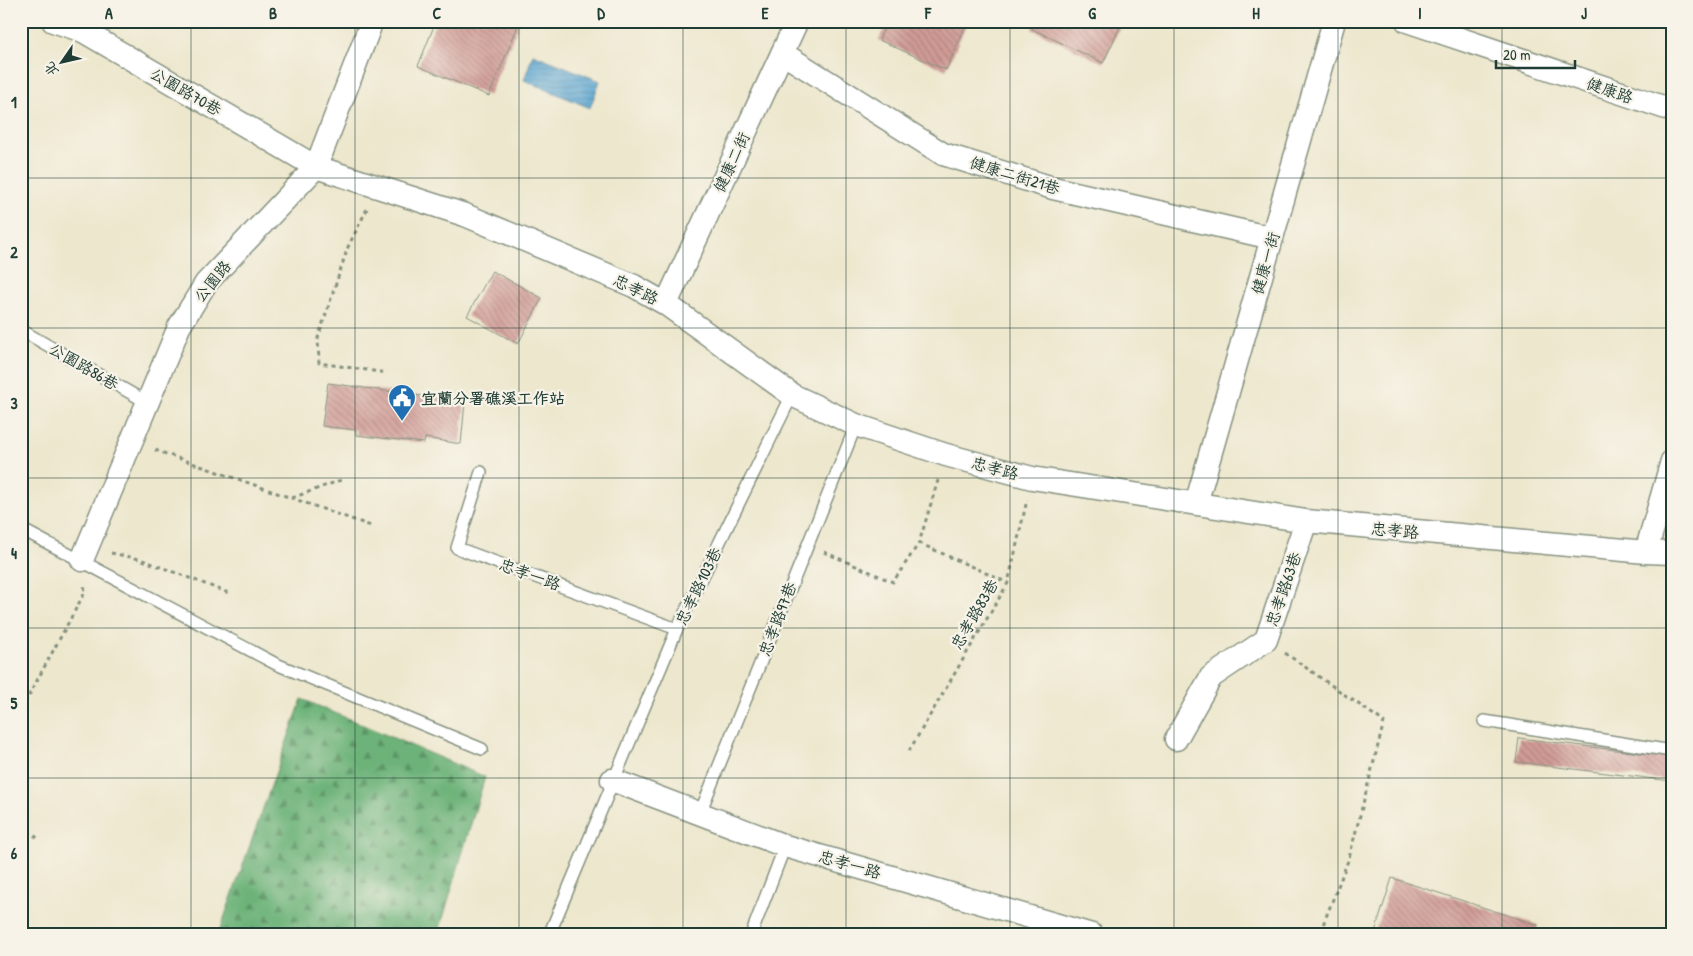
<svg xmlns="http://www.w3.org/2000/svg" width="1693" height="956" font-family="'Patrick Hand','LXGW WenKai TC',sans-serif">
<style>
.forest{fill:url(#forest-firs);stroke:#467856}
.water{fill:url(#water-rules);stroke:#3c7082}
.building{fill:url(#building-back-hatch)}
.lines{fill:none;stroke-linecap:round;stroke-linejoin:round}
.service-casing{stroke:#869280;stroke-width:14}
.minor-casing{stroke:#869280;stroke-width:25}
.path{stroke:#869280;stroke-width:3;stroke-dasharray:4 4;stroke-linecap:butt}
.service{stroke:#fff;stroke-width:11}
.minor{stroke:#fff;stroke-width:22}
.grid{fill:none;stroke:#1f3d34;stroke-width:1;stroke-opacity:0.55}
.labels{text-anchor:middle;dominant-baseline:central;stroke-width:4.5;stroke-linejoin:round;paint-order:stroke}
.street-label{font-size:16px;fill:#1f3d34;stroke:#f7f3e8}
.poi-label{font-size:16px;font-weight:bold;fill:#1f3d34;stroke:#f7f3e8;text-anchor:start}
.neatline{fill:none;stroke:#1f3d34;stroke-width:2}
.grid-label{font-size:16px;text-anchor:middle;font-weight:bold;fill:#1f3d34}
</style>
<defs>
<pattern id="forest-firs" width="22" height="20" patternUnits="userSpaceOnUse" patternTransform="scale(1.25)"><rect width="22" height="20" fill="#6db379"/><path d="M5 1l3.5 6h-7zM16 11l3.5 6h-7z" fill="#599364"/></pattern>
<pattern id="water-rules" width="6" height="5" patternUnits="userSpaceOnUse" patternTransform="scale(1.25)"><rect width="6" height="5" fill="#58a4d1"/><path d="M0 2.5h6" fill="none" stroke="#4887aa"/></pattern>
<pattern id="building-back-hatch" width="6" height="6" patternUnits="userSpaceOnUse" patternTransform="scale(1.25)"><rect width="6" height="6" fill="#d19b96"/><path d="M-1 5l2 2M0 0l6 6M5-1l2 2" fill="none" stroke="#a9807b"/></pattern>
</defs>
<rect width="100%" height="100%" fill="#f7f3e8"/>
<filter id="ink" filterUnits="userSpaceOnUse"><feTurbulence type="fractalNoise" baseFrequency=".02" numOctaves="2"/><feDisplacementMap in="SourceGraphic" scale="10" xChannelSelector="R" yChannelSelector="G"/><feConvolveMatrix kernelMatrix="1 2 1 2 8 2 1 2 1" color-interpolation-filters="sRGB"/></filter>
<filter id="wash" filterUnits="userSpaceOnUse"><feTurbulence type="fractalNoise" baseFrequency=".0096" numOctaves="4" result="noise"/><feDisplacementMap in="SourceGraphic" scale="20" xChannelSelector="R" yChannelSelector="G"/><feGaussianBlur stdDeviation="1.12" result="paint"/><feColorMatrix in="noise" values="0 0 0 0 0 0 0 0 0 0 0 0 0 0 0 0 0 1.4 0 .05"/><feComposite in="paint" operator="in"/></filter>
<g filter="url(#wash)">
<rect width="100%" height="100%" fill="#ede7cd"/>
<path class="forest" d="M302 699 485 777 438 935H218Z"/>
<path class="water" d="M533 54 600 81 590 108 524 80Z"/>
<g id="blocks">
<path class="building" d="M107 21H144V23L124 24Z
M436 21H520L489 96 418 66Z
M887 21H968L946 70 879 40Z
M1035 21H1123L1103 63 1032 29Z
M492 271 542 298 518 344 467 316Z
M328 383 465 402 461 444 425 438 424 443 356 435V430L322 426Z
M1519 738 1672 757V781L1516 762Z
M1392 878 1538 925 1535 935H1374Z"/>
</g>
</g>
<g filter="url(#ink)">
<use href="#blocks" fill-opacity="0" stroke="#869280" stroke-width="1"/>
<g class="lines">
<defs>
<path id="service" d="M21 330 148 403
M481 472 457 548 677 629
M21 529 276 664 482 749
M1484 721 1672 751
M700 813 856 425
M549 935 677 629 792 395
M751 935 785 846"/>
<path id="minor" d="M53 21 83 31 316 167 465 215 634 286 666 304 792 395 856 425 946 455 1032 478 1306 521 1646 552 1672 553
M1407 21 1672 110
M782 53 943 154 1053 188 1272 238
M666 304 797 21
M1196 504 1334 21
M1646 552 1672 461
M82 560 179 327 206 283 316 167 369 29 371 21
M1176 739 1211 677 1266 640 1306 521
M612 780 785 846 1092 935"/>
</defs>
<use href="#service" class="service-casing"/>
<use href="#minor" class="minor-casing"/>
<path class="path" d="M367 209 348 247 318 338 319 363 387 373
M155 450 371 526
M292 498 341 480
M919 543 1008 583
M824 552 893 582 919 543 939 477
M111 553 140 559 231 594
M1285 653 1384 722 1349 858 1319 935
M21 710 85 592 84 584
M909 751 1008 583 1027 500
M21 826 39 839"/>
<use href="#service" class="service"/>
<use href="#minor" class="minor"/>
</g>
</g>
<path class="grid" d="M191 21V935M355 21V935M519 21V935M683 21V935M846 21V935M1010 21V935M1174 21V935M1338 21V935M1502 21V935M21 178H1672M21 328H1672M21 478H1672M21 628H1672M21 778H1672"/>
<defs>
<symbol id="civic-pin" viewBox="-11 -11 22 30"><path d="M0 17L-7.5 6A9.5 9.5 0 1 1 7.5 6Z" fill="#1f6fb2" stroke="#f7f3e8"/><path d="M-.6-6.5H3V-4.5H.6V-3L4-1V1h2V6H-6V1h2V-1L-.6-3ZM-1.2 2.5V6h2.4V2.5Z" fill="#fff"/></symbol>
</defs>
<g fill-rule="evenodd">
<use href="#civic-pin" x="386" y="382" width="32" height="43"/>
</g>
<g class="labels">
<g class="street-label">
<text transform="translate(1610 90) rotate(19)">健康路</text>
<text transform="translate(186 91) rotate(30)">公園路70巷</text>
<text transform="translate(731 162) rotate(-65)">健康二街</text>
<text transform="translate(1015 175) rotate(17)">健康二街21巷</text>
<text transform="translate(1265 263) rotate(-74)">健康一街</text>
<text transform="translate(212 281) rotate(-51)">公園路</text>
<text transform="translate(636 289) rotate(26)">忠孝路</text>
<text transform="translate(84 366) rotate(30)">公園路86巷</text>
<text transform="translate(995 468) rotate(15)">忠孝路</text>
<text transform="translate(1395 530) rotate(5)">忠孝路</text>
<text transform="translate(530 574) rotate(20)">忠孝一路</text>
<text transform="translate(698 586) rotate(-64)">忠孝路103巷</text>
<text transform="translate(1283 589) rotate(-71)">忠孝路63巷</text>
<text transform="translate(974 614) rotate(-60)">忠孝路83巷</text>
<text transform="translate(777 619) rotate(-69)">忠孝路97巷</text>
<text transform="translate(850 864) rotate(16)">忠孝一路</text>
</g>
<g class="poi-label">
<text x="421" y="398">宜蘭分署礁溪工作站</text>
</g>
</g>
<rect width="1693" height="956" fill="none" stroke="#f7f3e8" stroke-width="55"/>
<g transform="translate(62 62) rotate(236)" stroke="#f7f3e8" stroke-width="4" paint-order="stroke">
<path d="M0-4L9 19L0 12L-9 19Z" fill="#1f3d34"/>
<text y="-8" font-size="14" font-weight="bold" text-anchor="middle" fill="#1f3d34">北</text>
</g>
<path d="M1496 60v8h79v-8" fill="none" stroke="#1f3d34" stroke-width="2.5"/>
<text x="1503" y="60" font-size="15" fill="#1f3d34" stroke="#f7f3e8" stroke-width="4" paint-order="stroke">20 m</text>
<rect x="28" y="28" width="1638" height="900" class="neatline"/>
<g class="grid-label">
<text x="109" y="19">A</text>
<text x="273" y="19">B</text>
<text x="437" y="19">C</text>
<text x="601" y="19">D</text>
<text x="765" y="19">E</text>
<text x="928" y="19">F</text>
<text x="1092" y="19">G</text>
<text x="1256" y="19">H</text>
<text x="1420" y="19">I</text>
<text x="1584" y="19">J</text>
<text x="14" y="108">1</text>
<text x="14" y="258">2</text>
<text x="14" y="409">3</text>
<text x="14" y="559">4</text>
<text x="14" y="709">5</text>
<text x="14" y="859">6</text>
</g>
</svg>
